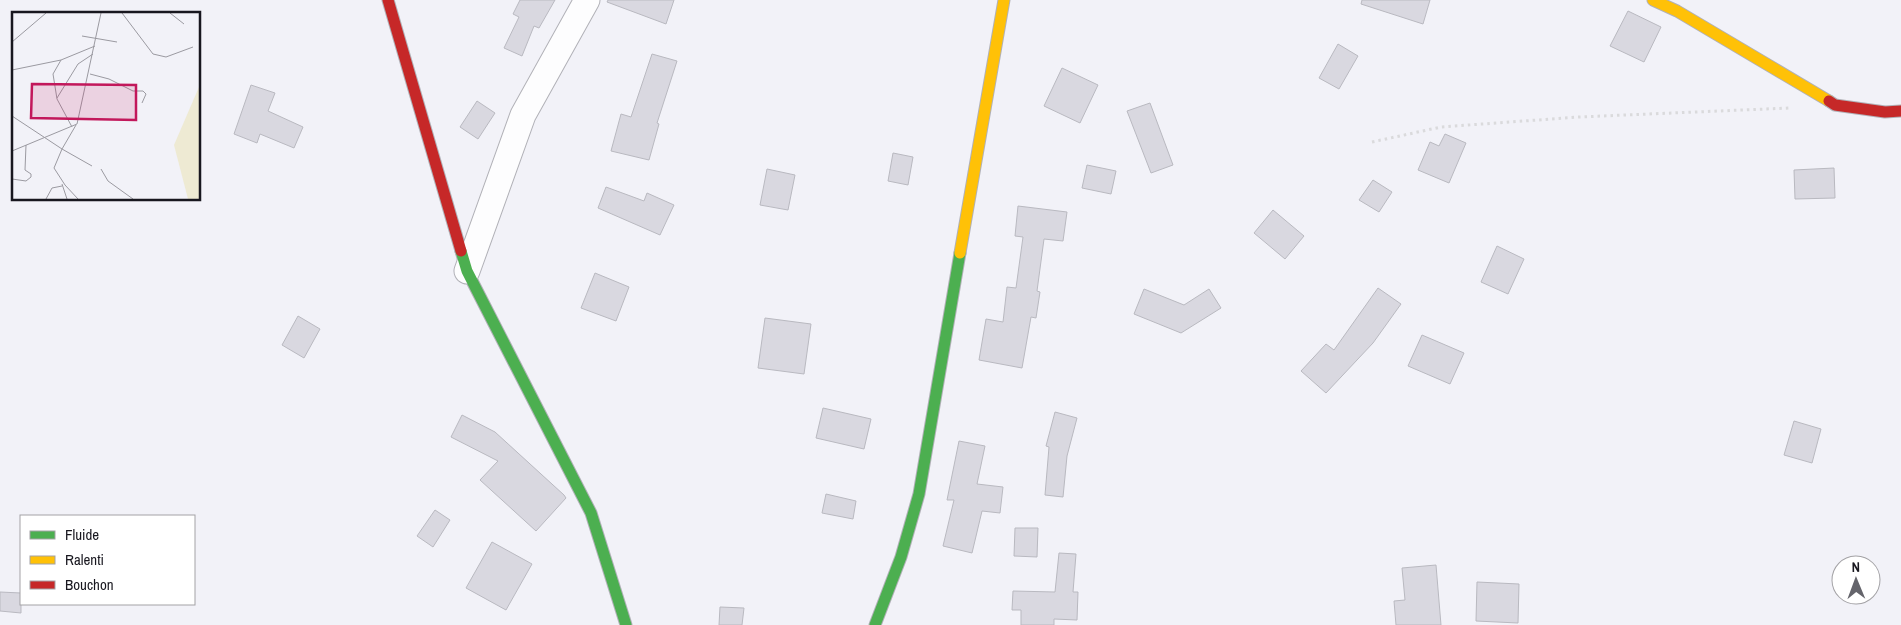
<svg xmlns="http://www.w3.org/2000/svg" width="1901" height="625" font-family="'Archivo Narrow',sans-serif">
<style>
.building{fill:#d9d8e0;stroke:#b9b9c0}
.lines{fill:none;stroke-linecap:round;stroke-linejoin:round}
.street-casing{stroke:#b1b1b7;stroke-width:27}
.fast-casing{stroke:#b1b1b7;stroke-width:13}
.slow-casing{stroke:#b1b1b7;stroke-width:13}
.jam-casing{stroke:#b1b1b7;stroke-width:13}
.path{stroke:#dadadc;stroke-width:3;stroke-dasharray:2.5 4;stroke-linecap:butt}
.street{stroke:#fdfdfe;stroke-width:25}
.fast{stroke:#4caf50;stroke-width:11}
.slow{stroke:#ffc107;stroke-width:11}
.jam{stroke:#c62828;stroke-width:11}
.inset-road{fill:none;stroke:#9b9aa1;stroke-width:1}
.view{fill:#c2185b;fill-opacity:0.15;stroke:#c2185b;stroke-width:2.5}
.inset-edge{fill:none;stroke:#18171f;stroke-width:2.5}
</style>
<rect width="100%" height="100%" fill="#f2f2f8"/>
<path class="building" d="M520 0H555L539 28 534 26 522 56 504 48 519 17 513 14Z
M608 0H674L666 24 607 2Z
M1362 0H1430L1423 24 1361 4Z
M1628 11 1661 27 1644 62 1610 46Z
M1338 44 1358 56 1339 89 1319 78Z
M652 54 677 61 657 123 659 124 649 160 611 151 621 114 631 117Z
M1062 68 1098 85 1080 123 1044 106Z
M251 85 275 93 268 111 303 127 294 148 260 134 257 143 234 134Z
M477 101 495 113 478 139 460 127Z
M1150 103 1173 165 1151 173 1127 111Z
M1445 134 1466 143 1449 183 1418 170 1430 142 1439 146Z
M893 153 913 157 908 185 888 181Z
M1087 165 1116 171 1111 194 1082 188Z
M1834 168 1835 198 1795 199 1794 170Z
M767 169 795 175 788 210 760 205Z
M1373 180 1392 192 1379 212 1359 200Z
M606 187 644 201 647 193 674 205 660 235 598 208Z
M1018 206 1067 212 1063 241 1044 239 1037 291 1040 292 1036 318 1031 317 1022 368 979 360 986 319 1003 322 1007 287 1016 288 1023 237 1015 236Z
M1273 210 1304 236 1285 259 1254 233Z
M1497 246 1524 259 1508 294 1481 282Z
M595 273 629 287 616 321 581 308Z
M1378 288 1401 304 1373 343 1326 393 1301 371 1326 344 1334 350Z
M1144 289 1184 305 1209 289 1221 308 1181 333 1134 314Z
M298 316 320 329 304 358 282 345Z
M765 318 811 324 804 374 758 368Z
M1422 335 1464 353 1450 384 1408 366Z
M823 408 871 419 864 449 816 438Z
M1055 412 1077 418 1067 456 1063 497 1045 495 1049 447 1046 446Z
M462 415 495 432 564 495 566 498 536 531 480 480 498 461 451 437Z
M1794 421 1821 429 1812 463 1784 455Z
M959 441 985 446 977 484 1003 487 1000 513 982 511 972 553 943 546 954 500H947Z
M826 494 856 501 853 519 822 513Z
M435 510 450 520 433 547 417 536Z
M1015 528H1038L1037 557 1014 556Z
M492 542 532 564 506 610 466 588Z
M1059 553 1076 554 1073 592H1078L1077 620 1054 619V625H1021V610H1012L1013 591 1055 592Z
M1436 565 1441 625H1396L1394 601 1405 600 1402 568Z
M1477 582 1519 584 1518 623 1476 621Z
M0 592 21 593V613L0 611Z
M720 607 744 608 742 625H719Z"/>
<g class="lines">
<defs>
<path id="street" d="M467 271 523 115 587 0"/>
<path id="fast" d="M461 251 467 271 591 513 626 625
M875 625 901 557 919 494 960 253"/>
<path id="slow" d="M1653 0 1677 11 1829 101
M960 253 1004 0"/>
<path id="jam" d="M388 0 461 251
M1829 101 1835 105 1885 112 1901 111"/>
</defs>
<use href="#street" class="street-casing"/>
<use href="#fast" class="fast-casing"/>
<use href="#slow" class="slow-casing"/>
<use href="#jam" class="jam-casing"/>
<path class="path" d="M1372 142 1441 127 1579 117 1789 108"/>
<use href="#street" class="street"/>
<use href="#fast" class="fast"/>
<use href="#slow" class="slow"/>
<use href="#jam" class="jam"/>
</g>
<g transform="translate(12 12)">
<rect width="188" height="188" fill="#f2f2f8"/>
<path d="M187 75V187H176L162 133Z" fill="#eeead3"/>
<path class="inset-road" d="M110 1 141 42 154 45 181 35M158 1 172 12M70 24 105 30M0 30 34 1M0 58 49 48M78 62 97 67 121 79H131L134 82 130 91M45 86 66 52 81 42M0 104 50 137 42 156 53 173 66 187M64 113 50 137 80 154M60 115 45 87 41 62 49 48 83 34M0 139 65 112 89 1M89 157 96 169 121 187M0 167 14 169 19 165V162L13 158 14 133M50 172 55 187M34 187 40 176 50 174"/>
<path class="view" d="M20 72 124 73V108L19 106Z"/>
<rect width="188" height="188" class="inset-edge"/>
</g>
<rect x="20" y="515" width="175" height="90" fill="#ffffff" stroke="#a3a2a5"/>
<rect x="30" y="531" width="25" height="8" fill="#4caf50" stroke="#a3a2a5"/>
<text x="65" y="540" font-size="15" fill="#18171f">Fluide</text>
<rect x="30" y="556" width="25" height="8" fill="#ffc107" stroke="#a3a2a5"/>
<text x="65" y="565" font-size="15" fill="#18171f">Ralenti</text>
<rect x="30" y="581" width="25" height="8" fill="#c62828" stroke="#a3a2a5"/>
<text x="65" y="590" font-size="15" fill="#18171f">Bouchon</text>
<g transform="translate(1856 580) rotate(359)"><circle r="24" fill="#ffffff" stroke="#a3a2a5"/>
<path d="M0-4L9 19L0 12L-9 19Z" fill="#64646b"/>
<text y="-8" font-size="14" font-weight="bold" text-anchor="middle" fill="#18171f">N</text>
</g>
</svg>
